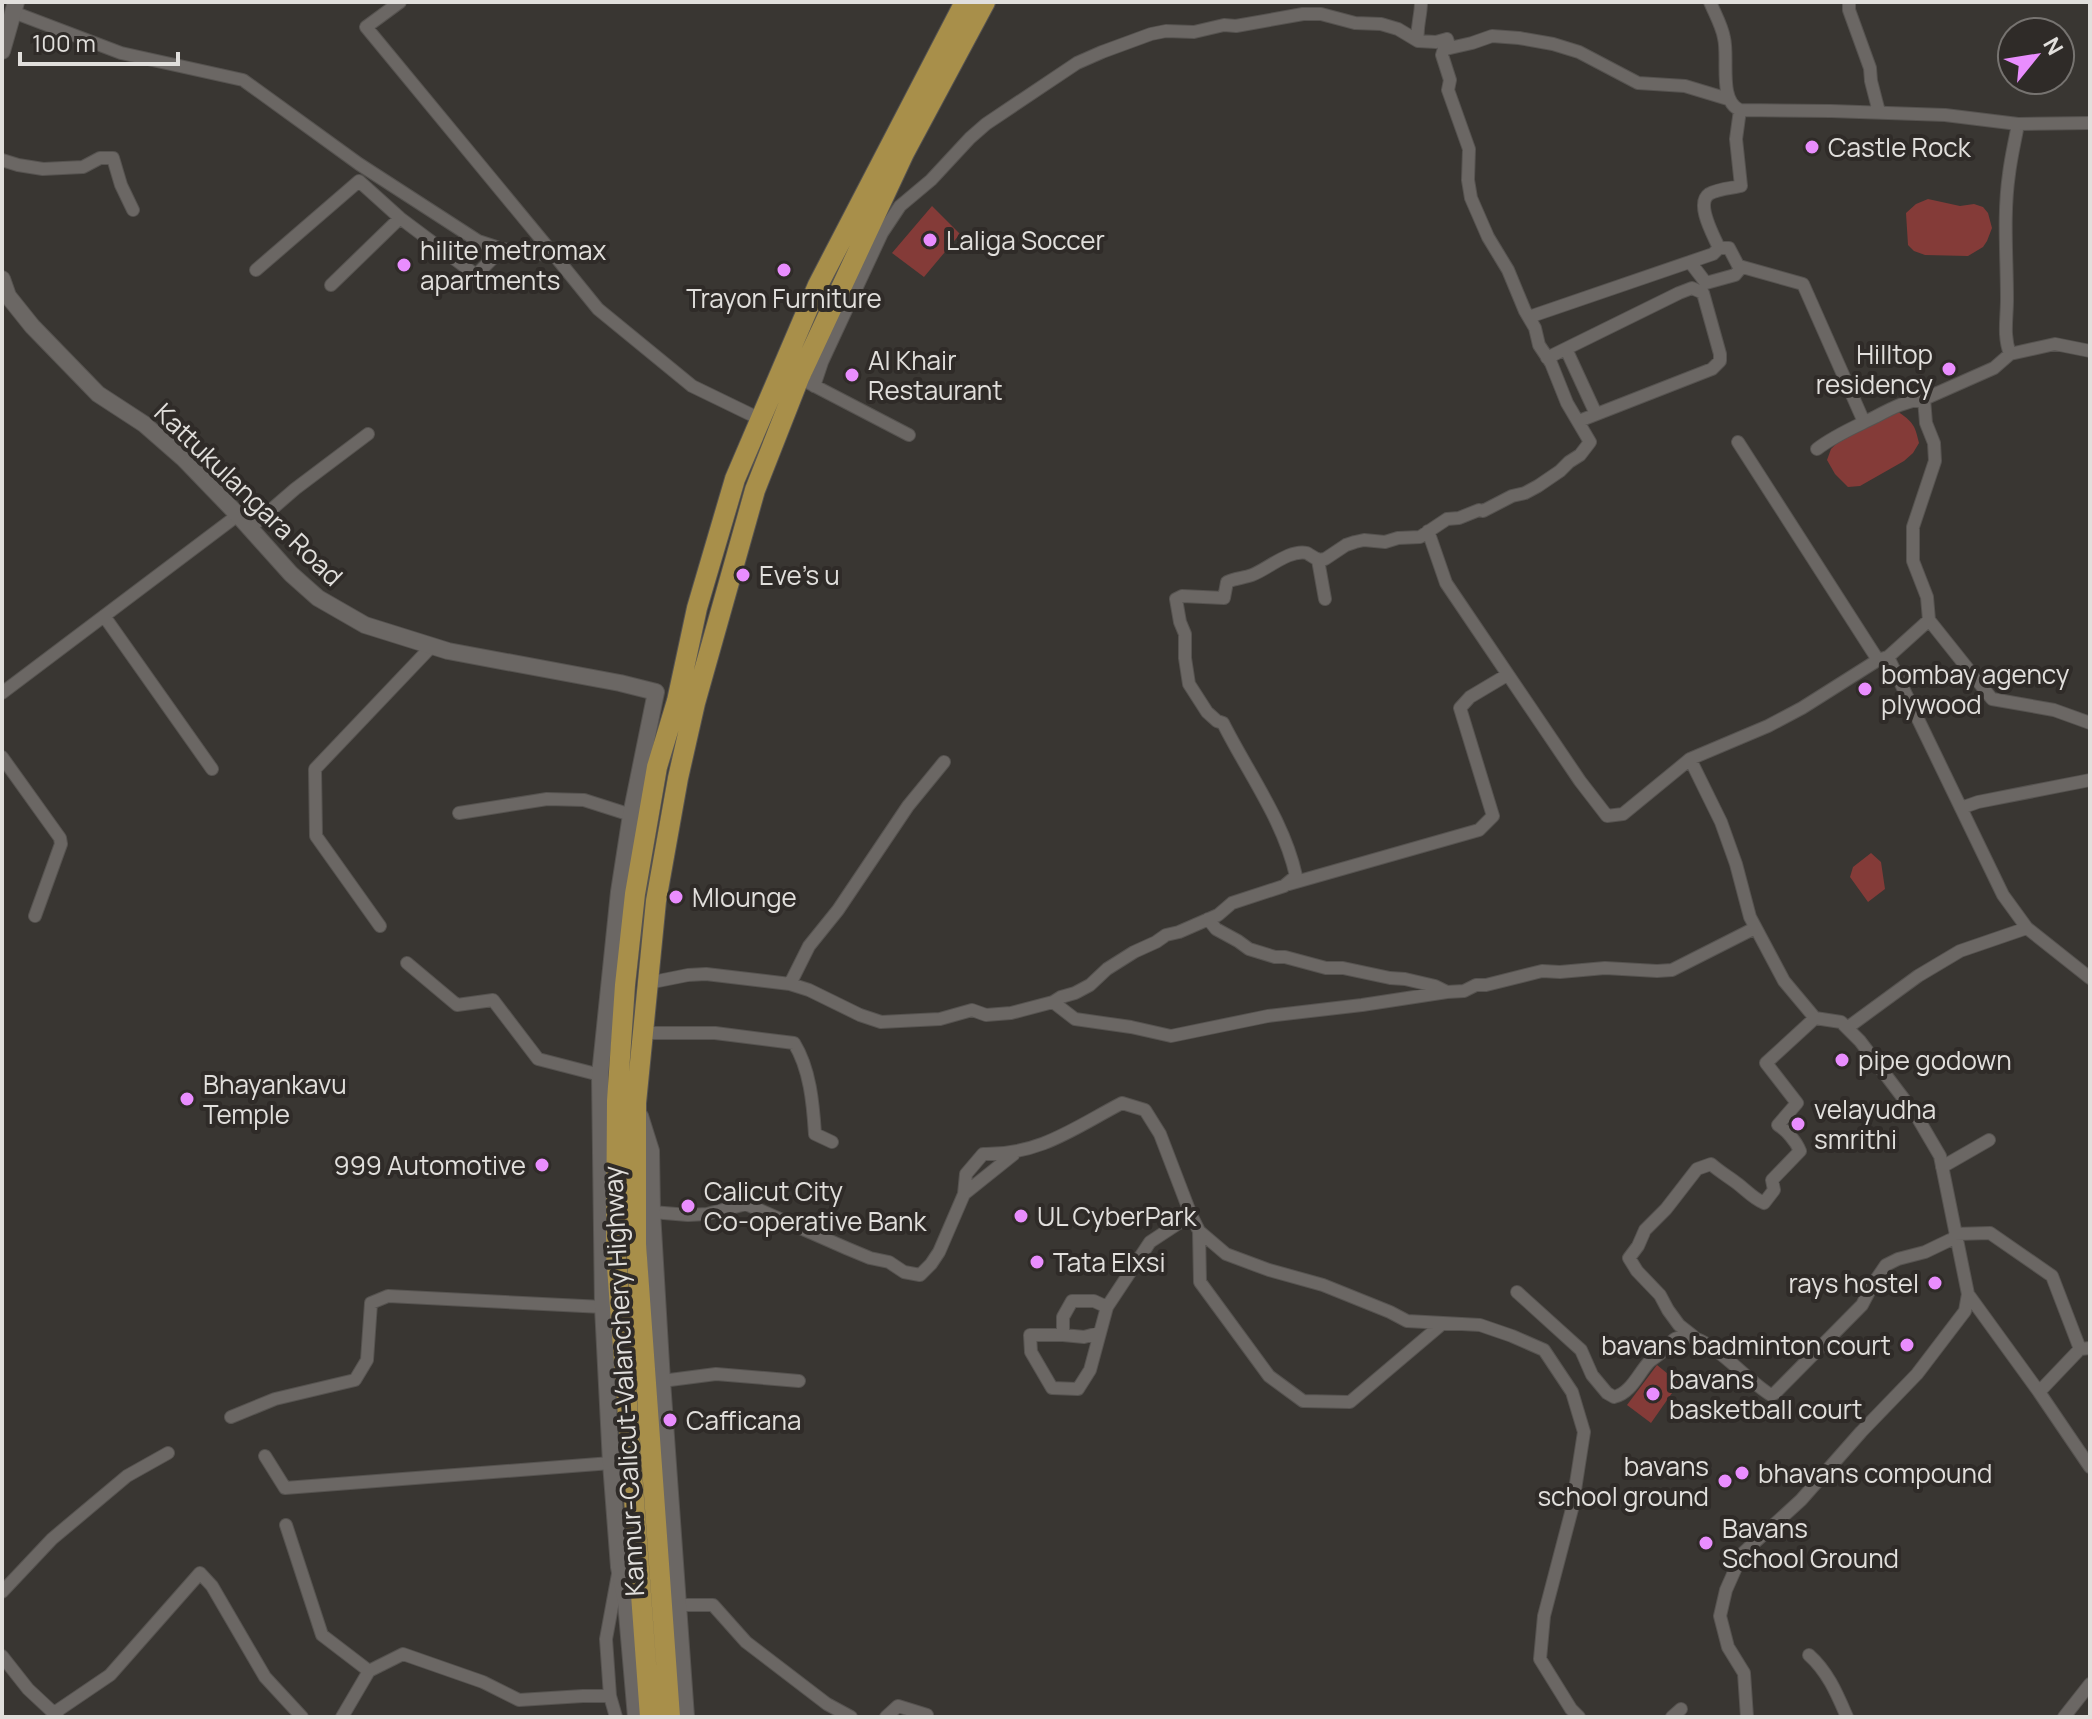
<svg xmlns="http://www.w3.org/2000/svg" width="2092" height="1719" font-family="Manrope,sans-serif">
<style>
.green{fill:#843b38}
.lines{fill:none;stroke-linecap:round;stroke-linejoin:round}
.minor-casing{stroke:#565350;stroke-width:14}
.tertiary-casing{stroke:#565350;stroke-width:18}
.trunk-casing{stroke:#565350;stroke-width:22}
.minor{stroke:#6b6764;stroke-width:12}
.tertiary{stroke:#6b6764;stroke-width:16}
.trunk{stroke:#a88f4a;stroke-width:20}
.poi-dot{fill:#e98dfe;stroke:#2f2b28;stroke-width:3}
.labels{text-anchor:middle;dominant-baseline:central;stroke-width:8;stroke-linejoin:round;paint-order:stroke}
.poi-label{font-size:26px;fill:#e1dfdc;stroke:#2f2b28;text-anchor:start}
.street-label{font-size:26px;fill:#e1dfdc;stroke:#2f2b28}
</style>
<rect width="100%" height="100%" fill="#393632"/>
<path class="green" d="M1928 199 1960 206 1974 204 1983 207 1988 213 1992 228 1987 241 1983 247 1968 256 1925 255 1914 251 1908 245 1906 213 1916 204Z
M932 206 960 234 924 277 892 253Z
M1897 411C1913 422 1915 425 1919 443L1913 453 1904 461 1860 486 1848 487 1835 474 1827 460 1831 449 1838 442Z
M1871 853 1881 862 1885 889 1868 902 1850 877 1853 867Z
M1657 1365 1679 1383 1651 1423 1627 1405Z"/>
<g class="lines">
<defs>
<path id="minor" d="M400 2 366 27 555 256
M1710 2C1715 14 1722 26 1724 38 1729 58 1718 101 1740 110L1831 111 1945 115 2018 124 2090 123
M1849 2V10L1870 68 1871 81 1879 112
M13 12 121 53 243 80 359 164 478 241 502 249 555 256 598 309 692 386 760 419
M1447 39 1450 48 1472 43 1492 36 1519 38 1553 44 1579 52 1638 83 1685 86 1728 99
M1418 41C1416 27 1421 17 1421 2
M2 160 18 165 43 169 83 167 100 158H113L121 185 133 210
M1690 262 1706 283 1735 275 1740 269 1729 248H1719
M1739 266 1803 284 1864 422
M256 270 359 181 400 218 476 275 502 249
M331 285 400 218
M1529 317 1713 254 1719 248C1714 236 1695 204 1709 194 1717 189 1732 188 1741 186L1736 139 1740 110
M1566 349 1596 414
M2010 354C2003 335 2007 319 2007 299 2007 257 2003 215 2009 174 2011 157 2015 141 2018 124
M1547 358 1679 293 1692 288 1703 293 1720 354V361L1712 369 1579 421
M809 383 909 435
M814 386 822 362 882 233 900 206 931 180 970 138 986 124 1077 63 1102 52 1151 34 1166 31 1194 32 1224 25 1236 26 1303 14H1321L1355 23 1381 24 1398 29 1418 41 1436 42 1447 39
M1738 442 1878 660
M1817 449C1835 435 1855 427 1875 417 1892 408 1905 401 1924 399
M250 528 295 489 368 434
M1428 531 1446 583 1580 781 1607 816 1623 814 1690 759
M1318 560 1325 599
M104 616 212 769
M1929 620 1992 699 2054 710 2090 723
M1888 657 2003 895 2027 928 2090 978
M2 693 238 515
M2 757 60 838 61 844 35 916
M1961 808 1978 802 2090 780
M459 813 547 799 584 800 631 815
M1289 884 1479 830 1493 816 1460 708 1470 697 1507 675
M1208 919 1216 929 1238 941 1249 949 1275 957H1285L1326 968H1343L1390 978 1405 979 1435 986 1447 992 1464 991 1476 985H1486L1542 971 1560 972 1605 968 1657 971 1672 970 1755 928
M380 926 316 836 315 769 432 646
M407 963 457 1005 493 1000 538 1059 600 1075
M648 983 688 975 706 974 790 984 809 990 860 1015 881 1022 940 1019 972 1010 986 1015 1011 1013 1053 1002 1061 997 1075 993 1090 985 1107 969 1134 952 1156 942 1166 935 1179 932 1218 915 1232 903 1284 886 1296 876C1284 821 1248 773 1223 723L1217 721 1207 712 1189 684 1185 658V634L1180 622 1176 599 1182 596 1224 598 1227 582C1235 578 1244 578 1252 575 1268 569 1289 549 1307 553 1308 554 1317 559 1318 560L1325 559 1346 545 1355 542 1364 540 1385 542 1398 538 1420 537 1447 519 1459 518 1479 510 1483 511 1512 496 1525 493 1538 486 1560 471 1569 462 1580 455 1590 442 1567 403 1551 363 1539 345 1535 328 1525 311 1508 270 1488 237 1471 198 1468 180 1469 149 1448 90 1450 80 1442 55 1447 39
M790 984 809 946 838 910 908 806 944 762
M1053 1002 1075 1019 1131 1027 1171 1036 1268 1016 1362 1005 1447 992
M1847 1028 1918 976 1960 951 2027 928
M643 1033H715L794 1043C810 1069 813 1103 815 1134L832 1142
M1942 1167 1989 1140
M964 1194 1014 1154
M652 1212 688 1215 707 1214 746 1204 846 1248 870 1258 889 1262 904 1272 920 1275 931 1264 939 1252 964 1194 966 1174 983 1154C1040 1155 1074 1128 1122 1103L1145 1110 1160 1134 1191 1215 1150 1242 1107 1307 1090 1370 1078 1389 1052 1388 1031 1352 1030 1335H1063
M1191 1215 1199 1231 1226 1254 1269 1270 1323 1285 1390 1312 1407 1321 1480 1325 1512 1336 1544 1350 1572 1392 1584 1432 1572 1509 1544 1616 1540 1659 1571 1709 1579 1717
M1199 1231 1200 1282 1269 1376 1303 1401 1350 1402 1442 1324
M1955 1234 1990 1233 2052 1276 2080 1349 2090 1348
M1517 1292 1581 1350 1592 1375 1607 1393 1614 1397C1631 1393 1638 1374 1649 1362 1654 1358 1659 1355 1664 1350 1672 1341 1675 1335 1689 1337 1714 1340 1748 1382 1771 1395L1775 1393 1862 1305 1873 1284 1886 1265 1898 1259 1925 1252 1950 1240H1956
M1968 1294 2039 1392
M1099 1333 1084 1337 1063 1335V1317L1072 1301H1094L1107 1307
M1693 1336 1679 1325 1668 1310 1660 1295 1637 1271 1629 1258 1638 1246 1645 1230 1666 1209 1697 1169 1711 1164C1720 1172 1729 1177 1738 1184 1747 1191 1754 1199 1764 1203L1774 1190 1772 1180 1800 1151C1796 1141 1786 1130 1778 1125L1797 1103 1766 1063 1815 1018
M2080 1349 2039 1392 2090 1467
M662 1381 716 1374 799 1381
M231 1417 275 1399 355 1380 367 1360 371 1303 388 1296 603 1307
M265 1456 285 1488 611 1463
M286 1525 322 1635 369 1671
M2 1592 52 1539 127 1476 168 1453
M679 1605H713L746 1642 827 1704 851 1717
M1809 1655C1828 1672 1837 1694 1847 1717
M2 1656 28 1689 58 1717
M54 1713 110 1675 200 1573 212 1586 265 1677 302 1717
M342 1717 369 1671 403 1654 483 1682 519 1700 583 1696H610
M616 1717 610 1696 606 1639 618 1574
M886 1717 898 1706 927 1715
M1672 1717 1681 1709
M1747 1717 1744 1673 1728 1647 1720 1616 1726 1590 1742 1554 1801 1500 1861 1432 1917 1374 1965 1311 1968 1294 1940 1156 1916 1115 1860 1041 1841 1022 1815 1018 1784 981 1750 917 1736 864 1721 822 1690 759 1768 726 1802 708 1878 660 1888 657 1929 620 1927 597 1913 561V527L1935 461 1934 443 1926 423 1924 399 1994 368 2010 354 2055 344 2090 351
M2064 1717 2090 1684"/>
<path id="tertiary" d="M2 51 16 2
M2 279 8 296 32 326 98 394 144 424 184 459 238 515 291 574 318 598 365 625 448 651 620 683 656 692 631 815 619 892 600 1075 603 1307 611 1463 619 1567 626 1602 636 1717
M640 1116 651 1151 652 1212 662 1381 686 1717"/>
<path id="trunk" d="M650 1717 616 1253 617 1101 625 985 635 894 657 767 677 701 697 608 735 479 818 285 965 2
M670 1717 636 1244V1103L656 901 678 778 695 703 755 490 799 378 904 153 985 2"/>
</defs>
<use href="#minor" class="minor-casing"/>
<use href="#tertiary" class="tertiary-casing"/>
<use href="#trunk" class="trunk-casing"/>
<use href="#minor" class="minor"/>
<use href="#tertiary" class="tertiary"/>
<use href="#trunk" class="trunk"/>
</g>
<g class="poi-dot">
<circle cx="1812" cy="147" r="8"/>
<circle cx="930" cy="240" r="8"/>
<circle cx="404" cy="265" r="8"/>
<circle cx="784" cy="270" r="8"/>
<circle cx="1949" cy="369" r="8"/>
<circle cx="852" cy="375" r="8"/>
<circle cx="743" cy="575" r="8"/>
<circle cx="1865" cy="689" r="8"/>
<circle cx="676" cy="897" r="8"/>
<circle cx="1842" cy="1060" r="8"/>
<circle cx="187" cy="1099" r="8"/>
<circle cx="1798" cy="1124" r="8"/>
<circle cx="542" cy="1165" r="8"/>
<circle cx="688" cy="1206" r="8"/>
<circle cx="1021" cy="1216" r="8"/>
<circle cx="1037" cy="1262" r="8"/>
<circle cx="1935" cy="1283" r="8"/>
<circle cx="1907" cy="1345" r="8"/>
<circle cx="1653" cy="1394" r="8"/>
<circle cx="670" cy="1420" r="8"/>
<circle cx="1742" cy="1473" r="8"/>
<circle cx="1725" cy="1481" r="8"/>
<circle cx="1706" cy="1543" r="8"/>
</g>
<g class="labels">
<g class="poi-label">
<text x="1828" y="147">Castle Rock</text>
<text x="946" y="240">Laliga Soccer</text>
<text x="420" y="250">hilite metromax<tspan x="420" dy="30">apartments</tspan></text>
<text x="784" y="298" text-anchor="middle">Trayon Furniture</text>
<text x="1933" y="354" text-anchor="end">Hilltop<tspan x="1933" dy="30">residency</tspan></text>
<text x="868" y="360">Al Khair<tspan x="868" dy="30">Restaurant</tspan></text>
<text x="759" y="575">Eve's u</text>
<text x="1881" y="674">bombay agency<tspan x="1881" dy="30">plywood</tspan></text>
<text x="692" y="897">Mlounge</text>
<text x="1858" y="1060">pipe godown</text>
<text x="203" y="1084">Bhayankavu<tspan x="203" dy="30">Temple</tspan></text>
<text x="1814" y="1109">velayudha<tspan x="1814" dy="30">smrithi</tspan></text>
<text x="526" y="1165" text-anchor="end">999 Automotive</text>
<text x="704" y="1191">Calicut City<tspan x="704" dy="30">Co-operative Bank</tspan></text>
<text x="1037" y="1216">UL CyberPark</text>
<text x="1053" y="1262">Tata Elxsi</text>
<text x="1919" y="1283" text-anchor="end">rays hostel</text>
<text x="1891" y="1345" text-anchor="end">bavans badminton court</text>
<text x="1669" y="1379">bavans<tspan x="1669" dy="30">basketball court</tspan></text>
<text x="686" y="1420">Cafficana</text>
<text x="1709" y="1466" text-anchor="end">bavans<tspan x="1709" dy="30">school ground</tspan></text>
<text x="1758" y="1473">bhavans compound</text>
<text x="1722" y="1528">Bavans<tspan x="1722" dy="30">School Ground</tspan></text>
</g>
<g class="street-label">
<text transform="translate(249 494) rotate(44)">Kattukulangara Road</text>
<text transform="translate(623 1381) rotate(-93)">Kannur-Calicut-Valanchery Highway</text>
</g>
</g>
<rect width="2092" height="1719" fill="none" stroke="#e1dfdc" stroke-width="8"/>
<g transform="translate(2036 56) rotate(60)"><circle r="38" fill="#2f2b28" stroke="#767370" stroke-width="2"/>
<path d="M0-6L14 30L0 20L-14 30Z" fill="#e98dfe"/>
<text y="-12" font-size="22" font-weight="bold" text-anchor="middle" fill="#e1dfdc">N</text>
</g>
<path d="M20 52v12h158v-12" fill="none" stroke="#e1dfdc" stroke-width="4"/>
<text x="32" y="52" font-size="24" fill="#e1dfdc" stroke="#2f2b28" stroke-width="6" paint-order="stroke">100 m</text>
</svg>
